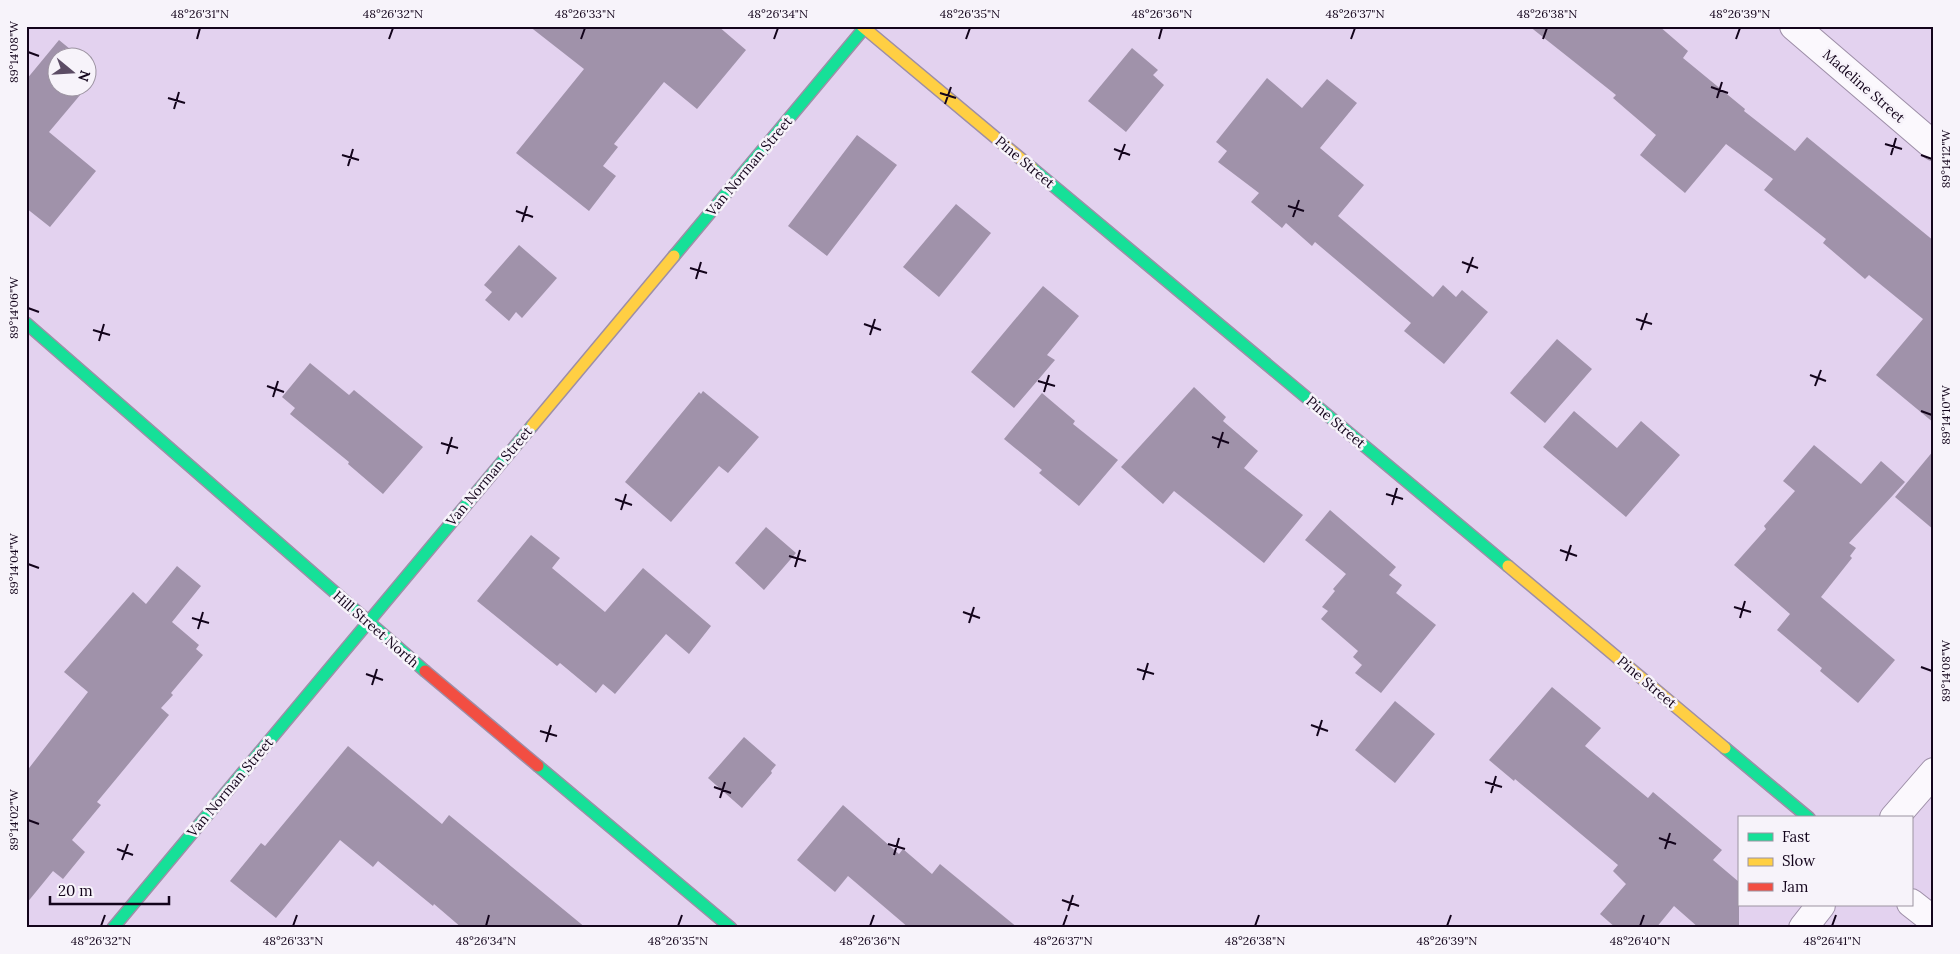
<svg xmlns="http://www.w3.org/2000/svg" width="1960" height="954" font-family="Lora,serif">
<style>
.building{fill:#a092aa}
.lines{fill:none;stroke-linecap:round;stroke-linejoin:round}
.street-casing{stroke:#9d8ea7;stroke-width:30}
.fast-casing{stroke:#9d8ea7;stroke-width:14}
.slow-casing{stroke:#9d8ea7;stroke-width:14}
.jam-casing{stroke:#9d8ea7;stroke-width:14}
.street{stroke:#fbf8fd;stroke-width:28}
.fast{stroke:#16e098;stroke-width:11}
.slow{stroke:#ffcf43;stroke-width:11}
.jam{stroke:#f24e42;stroke-width:11}
.ticks{fill:none;stroke:#13041b;stroke-width:2}
.labels{text-anchor:middle;dominant-baseline:central;stroke-width:5;stroke-linejoin:round;paint-order:stroke}
.street-label{font-size:14px;fill:#13041b;stroke:#f7f3fa}
.neatline{fill:none;stroke:#13041b;stroke-width:2}
.ticks-label{font-size:12px;text-anchor:middle;fill:#13041b}
</style>
<rect width="100%" height="100%" fill="#e3d2ef"/>
<path class="building" d="M529 26H718L746 50 697 109 664 82 614 144 618 147 603 166 616 176 589 211 516 153 584 69Z
M1529 26H1659L1688 51 1683 58 1745 109 1744 111 1795 151 1807 137 1934 241V423L1876 375 1923 319 1869 275 1865 279 1823 243 1826 239 1764 190 1773 179 1726 144 1685 193 1640 155 1656 135 1613 98 1616 95Z
M59 40 81 58H58V88H86L49 132 96 171 50 227 26 208V80Z
M1132 48 1158 70 1153 75 1164 85 1126 132 1088 101Z
M1267 78 1302 108 1327 79 1357 103 1320 148 1364 185 1338 216 1433 297 1443 285 1456 297 1462 290 1488 312 1444 364 1404 331 1411 323 1315 242 1312 246 1286 223 1282 228 1251 202 1259 193 1218 162 1227 151 1216 142Z
M857 135 897 165 827 256 788 226Z
M956 204 991 233 939 297 903 267Z
M519 245 557 278 522 318 516 312 509 321 485 300 492 292 484 285Z
M1043 286 1079 316 1047 355 1055 360 1014 408 971 372Z
M1557 339 1592 369 1545 423 1510 393Z
M310 363 349 395 354 390 423 447 383 494 348 464 349 462 290 414 295 408 282 397Z
M1194 387 1226 417 1223 421 1258 451 1244 468 1303 515 1264 563 1174 491 1163 504 1121 467Z
M703 391 759 437 728 473 719 466 671 522 625 482 699 392 701 394Z
M1042 393 1075 421 1073 424 1118 460 1079 506 1039 473 1042 470 1004 439Z
M1574 411 1617 448 1641 421 1680 455 1626 517 1543 447Z
M1814 445 1861 484 1881 461 1905 482 1849 543 1856 548 1850 556 1852 558 1821 597 1895 660 1858 703 1820 671 1822 668 1777 630 1790 614 1734 565 1766 529 1764 526 1795 491 1783 481Z
M1934 450V530L1895 497Z
M1330 510 1396 567 1389 575 1402 585 1396 593 1436 625 1381 693 1355 673 1362 665 1353 657 1358 651 1321 619 1328 611 1322 607 1335 591 1333 589 1346 574 1305 540Z
M766 527 796 553 764 590 735 563Z
M531 535 560 558 552 568 605 612 643 568 711 626 689 654 666 634 615 694 603 684 596 693 560 663 557 666 477 601Z
M177 566 201 586 172 622 199 645 196 649 203 655 171 693 173 695 161 708 169 715 97 802 101 805 72 840 85 852 63 879 53 871 26 904V772L88 692 64 672 133 592 146 604Z
M1552 687 1601 728 1585 746 1648 798 1653 792 1722 850 1713 860 1739 882V928H1699L1674 906 1656 928H1616L1600 914 1626 884 1613 871 1618 865 1515 779 1514 781 1489 760Z
M1395 701 1435 734 1395 783 1355 750Z
M744 737 776 765 771 771 772 773 742 808 708 778Z
M348 746 442 824 449 815 586 928H462L434 904 433 906 378 861 373 867 340 840 276 918 230 881 261 843 265 846Z
M843 805 899 854 903 849 932 874 940 864 1018 928H909L848 876 835 892 797 860Z"/>
<g class="lines">
<defs>
<path id="street" d="M1794 26 1934 146
M1894 818 1934 772
M1911 903 1934 921
M1803 928 1821 905"/>
<path id="fast" d="M1032 168 1508 566
M674 256 866 26
M26 323 425 671
M1725 748 1809 818
M538 766 731 928
M113 928 532 426"/>
<path id="slow" d="M862 26 1032 168
M532 426 674 256
M1508 566 1725 748"/>
<path id="jam" d="M425 671 538 766"/>
</defs>
<use href="#street" class="street-casing"/>
<use href="#fast" class="fast-casing"/>
<use href="#slow" class="slow-casing"/>
<use href="#jam" class="jam-casing"/>
<use href="#street" class="street"/>
<use href="#fast" class="fast"/>
<use href="#slow" class="slow"/>
<use href="#jam" class="jam"/>
</g>
<path class="ticks" d="M197 39 200 28M389 39 393 28M581 39 585 28M774 39 778 28M966 39 970 28M1159 39 1162 28M1351 39 1355 28M1543 39 1547 28M1736 39 1740 28M28 52 39 56M1711 87 1728 93M940 93 956 98M168 98 185 103M1717 98 1722 82M945 104 951 87M174 109 179 92M1885 144 1902 149M1114 149 1130 155M342 155 359 160M1891 155 1896 138M1921 155 1932 159M1119 160 1125 144M348 166 353 149M1288 206 1304 211M516 211 533 217M1293 217 1299 200M522 222 527 206M1462 262 1478 268M690 268 707 273M1467 273 1473 257M696 279 701 262M28 308 39 312M1636 319 1652 324M864 324 881 330M93 330 110 335M1641 330 1647 313M870 335 875 319M99 341 104 324M1810 375 1826 381M1038 381 1055 386M267 386 284 392M1815 386 1821 370M1044 392 1049 375M273 397 278 381M1921 411 1932 415M1212 437 1229 443M441 443 458 448M1218 448 1223 432M447 454 452 437M1386 494 1403 499M615 499 632 505M1392 505 1397 488M621 510 626 494M1560 550 1577 556M789 556 806 561M1566 561 1571 545M28 564 39 568M795 567 800 550M1734 607 1751 612M963 612 980 618M192 618 209 623M1740 618 1745 601M969 623 974 607M198 629 203 612M1921 667 1932 671M1137 669 1154 674M366 674 383 680M1143 680 1148 663M372 685 377 669M1311 725 1328 731M540 731 557 736M1317 736 1322 720M546 742 551 725M1485 782 1502 787M714 787 731 793M1491 793 1496 776M720 798 725 782M28 820 39 824M1659 838 1676 844M888 844 905 849M117 849 133 855M1665 849 1670 833M894 855 899 838M122 860 128 844M1062 900 1079 906M1068 911 1073 895M101 926 105 915M293 926 297 915M486 926 489 915M678 926 682 915M870 926 874 915M1063 926 1067 915M1255 926 1259 915M1447 926 1451 915M1640 926 1644 915M1832 926 1836 915"/>
<g class="labels">
<g class="street-label">
<text transform="translate(1864 86) rotate(41)">Madeline Street</text>
<text transform="translate(1025 162) rotate(40)">Pine Street</text>
<text transform="translate(749 166) rotate(-50)">Van Norman Street</text>
<text transform="translate(1336 422) rotate(40)">Pine Street</text>
<text transform="translate(489 476) rotate(-50)">Van Norman Street</text>
<text transform="translate(376 629) rotate(41)">Hill Street North</text>
<text transform="translate(1647 682) rotate(40)">Pine Street</text>
<text transform="translate(230 787) rotate(-50)">Van Norman Street</text>
</g>
</g>
<rect width="1960" height="954" fill="none" stroke="#f7f3fa" stroke-width="55"/>
<rect x="1738" y="816" width="175" height="90" fill="#f7f3fa" stroke="#9c93a1"/>
<rect x="1748" y="833" width="25" height="8" fill="#16e098" stroke="#9c93a1"/>
<text x="1782" y="842" font-size="15" fill="#13041b">Fast</text>
<rect x="1748" y="858" width="25" height="8" fill="#ffcf43" stroke="#9c93a1"/>
<text x="1782" y="866" font-size="15" fill="#13041b">Slow</text>
<rect x="1748" y="883" width="25" height="8" fill="#f24e42" stroke="#9c93a1"/>
<text x="1782" y="892" font-size="15" fill="#13041b">Jam</text>
<g transform="translate(72 72) rotate(108)"><circle r="24" fill="#f7f3fa" stroke="#9c93a1"/>
<path d="M0-4L9 19L0 12L-9 19Z" fill="#5c4c65"/>
<text y="-8" font-size="14" font-weight="bold" text-anchor="middle" fill="#13041b">N</text>
</g>
<path d="M50 896v8h119v-8" fill="none" stroke="#13041b" stroke-width="2.5"/>
<text x="58" y="896" font-size="15" fill="#13041b" stroke="#f7f3fa" stroke-width="4" paint-order="stroke">20 m</text>
<rect x="28" y="28" width="1904" height="898" class="neatline"/>
<g class="ticks-label">
<text x="200" y="18">48°26'31"N</text>
<text x="393" y="18">48°26'32"N</text>
<text x="585" y="18">48°26'33"N</text>
<text x="778" y="18">48°26'34"N</text>
<text x="970" y="18">48°26'35"N</text>
<text x="1162" y="18">48°26'36"N</text>
<text x="1355" y="18">48°26'37"N</text>
<text x="1547" y="18">48°26'38"N</text>
<text x="1740" y="18">48°26'39"N</text>
<text transform="translate(14 52) rotate(-90)" y="4">89°14'08"W</text>
<text transform="translate(1946 159) rotate(-90)" y="4">89°14'12"W</text>
<text transform="translate(14 308) rotate(-90)" y="4">89°14'06"W</text>
<text transform="translate(1946 415) rotate(-90)" y="4">89°14'10"W</text>
<text transform="translate(14 564) rotate(-90)" y="4">89°14'04"W</text>
<text transform="translate(1946 671) rotate(-90)" y="4">89°14'08"W</text>
<text transform="translate(14 820) rotate(-90)" y="4">89°14'02"W</text>
<text x="101" y="945">48°26'32"N</text>
<text x="293" y="945">48°26'33"N</text>
<text x="486" y="945">48°26'34"N</text>
<text x="678" y="945">48°26'35"N</text>
<text x="870" y="945">48°26'36"N</text>
<text x="1063" y="945">48°26'37"N</text>
<text x="1255" y="945">48°26'38"N</text>
<text x="1447" y="945">48°26'39"N</text>
<text x="1640" y="945">48°26'40"N</text>
<text x="1832" y="945">48°26'41"N</text>
</g>
</svg>
